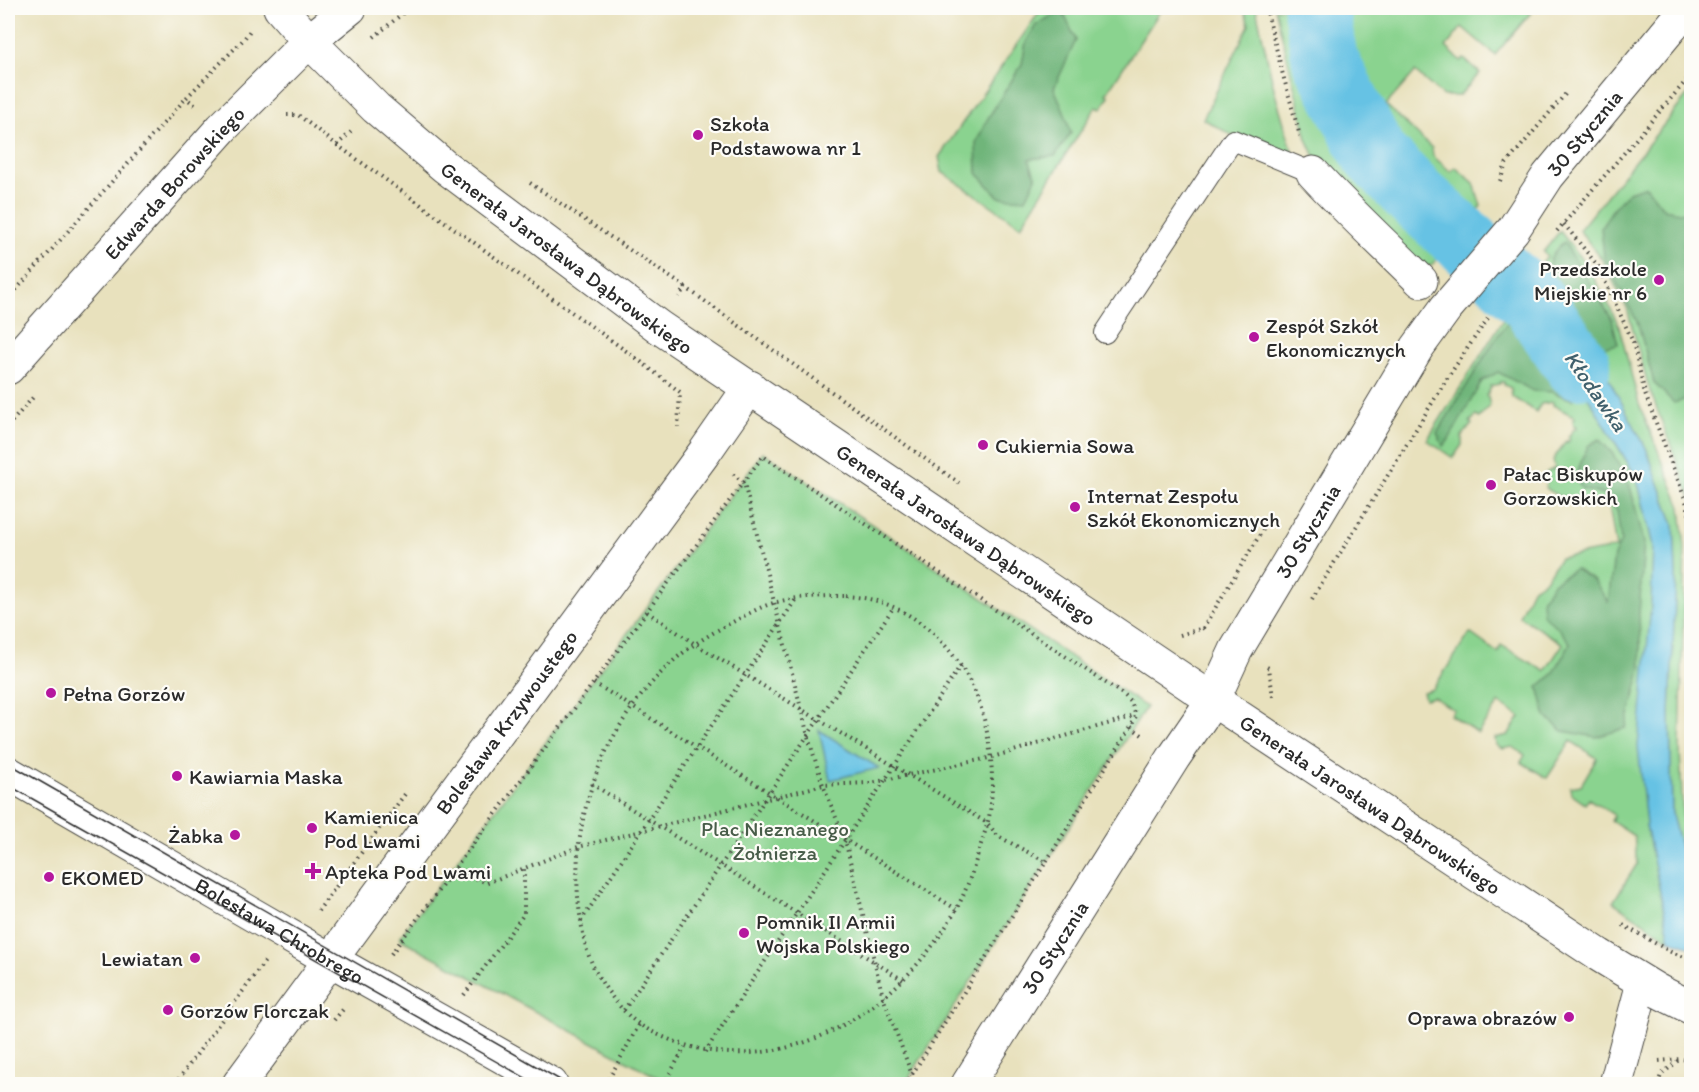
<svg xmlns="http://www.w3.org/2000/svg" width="1699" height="1092" font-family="Itim,sans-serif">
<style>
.green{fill:#8ad38f;stroke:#5a7f5d;stroke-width:1.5}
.forest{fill:#6fb57a;stroke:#4d7052;stroke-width:1.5}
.water{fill:#66c2e4;stroke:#487688;stroke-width:1.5}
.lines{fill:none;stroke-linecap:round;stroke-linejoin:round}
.river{stroke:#66c2e4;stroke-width:66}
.lane-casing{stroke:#474641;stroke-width:22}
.street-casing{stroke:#474641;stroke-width:35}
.secondary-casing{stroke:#474641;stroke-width:35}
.path{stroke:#474641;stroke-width:4;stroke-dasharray:1.5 4.5;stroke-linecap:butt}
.lane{stroke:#fff;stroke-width:20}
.street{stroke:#fff;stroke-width:33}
.secondary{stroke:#fff;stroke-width:33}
.tram{stroke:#2b2b2b;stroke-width:1.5}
.secondary-bridge-casing{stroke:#474641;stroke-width:35;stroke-linecap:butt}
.secondary-bridge{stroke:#fff;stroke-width:33}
.poi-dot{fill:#b5179e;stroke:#fdfcf7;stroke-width:2}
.labels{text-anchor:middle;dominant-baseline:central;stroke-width:4.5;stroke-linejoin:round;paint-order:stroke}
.poi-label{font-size:21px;fill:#2b2b2b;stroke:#fdfcf7;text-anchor:start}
.street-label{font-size:21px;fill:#2b2b2b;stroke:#fdfcf7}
.park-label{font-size:21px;fill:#485d49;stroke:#fdfcf7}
.water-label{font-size:22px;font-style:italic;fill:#40606c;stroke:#fdfcf7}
</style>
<rect width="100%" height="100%" fill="#fdfcf7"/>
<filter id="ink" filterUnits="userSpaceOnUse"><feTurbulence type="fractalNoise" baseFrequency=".0167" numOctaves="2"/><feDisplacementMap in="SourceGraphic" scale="12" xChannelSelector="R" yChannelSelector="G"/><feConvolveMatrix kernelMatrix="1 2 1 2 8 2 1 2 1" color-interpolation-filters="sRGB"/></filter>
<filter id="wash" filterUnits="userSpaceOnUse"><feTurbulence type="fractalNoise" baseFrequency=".008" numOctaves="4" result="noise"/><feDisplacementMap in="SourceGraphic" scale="24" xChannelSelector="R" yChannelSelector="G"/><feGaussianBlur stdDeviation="1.35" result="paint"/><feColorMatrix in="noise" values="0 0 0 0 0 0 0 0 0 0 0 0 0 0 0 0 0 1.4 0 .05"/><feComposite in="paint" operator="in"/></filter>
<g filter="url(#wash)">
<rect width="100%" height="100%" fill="#e8e1bd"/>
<path class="green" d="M1042 8H1162L1106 94 1109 96 1101 109 1096 107 1021 226 942 172 939 157Z
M1244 8H1256L1275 93 1294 157 1288 167 1203 119 1249 25Z
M1275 8H1302C1314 74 1331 141 1379 191 1399 212 1425 228 1448 246L1431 266 1417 265 1321 170 1307 139Z
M1339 8H1535L1495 55 1462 27 1446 47 1461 61 1464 59 1480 73 1459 96H1443L1415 72 1386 105 1432 148 1433 156 1451 172 1455 167 1474 183 1481 206 1469 221 1376 137 1336 59 1341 13Z
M1691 91V499L1649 388 1627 308 1601 258 1579 230Z
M1560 231 1588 268 1606 299 1619 326 1639 404 1681 507 1685 548 1680 749 1683 823 1691 856V890L1672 815 1670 713 1676 575 1674 525 1646 448 1592 348 1535 272 1547 256 1543 252Z
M1517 298 1570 367 1637 478 1653 546 1646 825 1670 940 1613 902 1637 864 1634 836 1611 821 1614 815 1589 799 1585 804 1571 794 1570 787 1581 785 1597 758 1571 741 1547 778 1521 762 1525 755 1513 747 1502 749 1496 745 1495 738 1508 735 1520 717 1499 703 1478 733 1450 715 1454 710 1434 697 1425 699 1423 692 1433 689 1470 633 1498 653 1501 645 1545 671 1563 644 1519 616 1532 589 1544 581 1560 558 1616 548 1609 505 1558 496 1546 488V482L1542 478 1547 472 1555 468 1553 460 1566 441 1568 442 1570 439 1568 437 1574 429H1576L1577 426H1574L1573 419 1575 418 1573 415H1571L1553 405V402L1541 404 1536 412 1512 397 1511 388 1504 385V382H1500V384L1490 386 1491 388 1486 396 1488 397 1490 406 1479 418 1476 416 1470 422 1472 424 1462 436V445L1453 458 1427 440Z
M763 452 1146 707 905 1084H670L402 940 400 937Z"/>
<path class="forest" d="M1062 10 1076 40 1054 88 1064 111 1071 133 1055 156 1029 159 1036 178 1026 199 999 197 977 173 976 143 988 118 1022 64 1026 42 1036 25Z
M1646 186 1664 209 1691 214 1692 373 1688 381 1691 398 1674 403 1654 383 1638 324 1604 257 1601 228 1614 207 1629 192Z
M1564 242 1612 319 1618 344 1602 348C1586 330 1547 289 1549 265 1550 256 1557 247 1564 242Z
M1516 310 1548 344 1578 393 1573 400 1552 392 1533 391 1498 372 1482 381 1448 441 1443 446 1437 433 1495 340Z
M1599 439 1613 454 1630 486 1644 542 1639 614 1641 670 1626 728 1596 737 1563 731 1546 717 1538 687 1553 674 1570 643 1558 628 1543 615 1542 599 1554 582 1575 569 1594 581 1608 602 1614 556 1621 541 1617 511 1604 495 1582 489 1575 477 1588 446Z"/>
<path class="water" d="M1302 8H1339L1341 13 1336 59 1376 137 1469 221 1448 246C1425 228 1399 212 1379 191 1331 141 1314 74 1302 8Z
M1539 275 1592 348 1646 448 1674 525 1676 575 1670 713 1672 815 1691 890V947L1670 940 1646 825 1638 746 1651 606 1653 546 1637 478 1570 367 1519 300Z
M819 730 879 768 830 780Z"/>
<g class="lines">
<path class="river" d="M1316 8 1325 60 1374 154 1415 196 1533 302 1578 366"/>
</g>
</g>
<g filter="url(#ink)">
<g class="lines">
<defs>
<path id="lane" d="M1105 333 1233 140 1313 173"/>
<g id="street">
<path d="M1313 173C1348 211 1385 245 1421 281"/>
<path id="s1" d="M8 368 222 128 309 41 280 8"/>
<path id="s2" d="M8 773 331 960 551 1084"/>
<path id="s3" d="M239 1084 704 453 750 387"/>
<path id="s4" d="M968 1084 1174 757 1213 700"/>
<path d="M1616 1084 1643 983"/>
</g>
<g id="secondary">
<path id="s5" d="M350 8 309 41 376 108 444 166 659 327 1195 688 1599 955 1658 991"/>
<path id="s6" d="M1213 700 1236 650 1417 348 1446 308 1513 230 1548 176 1687 8"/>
</g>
</defs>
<use href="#lane" class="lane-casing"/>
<use href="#street" class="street-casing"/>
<use href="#secondary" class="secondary-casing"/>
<path class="path" d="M237 8 241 12
M1266 8 1283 75 1300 136
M374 37 409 8
M195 105 186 98 244 39 251 29
M287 115H298L337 145 351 132
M337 145 636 358 638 355
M1500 181 1506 164 1567 92
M530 183 685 287 679 297
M1564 224 1598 266 1633 342 1645 394 1687 504 1692 527
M1557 231 1692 74
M685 287 959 483
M8 299 186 98
M636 358 680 392 678 427
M8 426 35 395
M733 474 744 483 809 740 823 785 845 840 883 997 912 1075
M1692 582 1688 737 1692 814
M846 596C857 597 869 598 880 602 928 617 966 661 981 708 990 739 994 770 991 803 990 819 984 835 979 850 972 874 964 898 950 920 886 1024 764 1092 647 1029 625 1018 599 983 591 961 585 948 583 934 581 921 565 826 601 729 670 664 687 648 707 636 727 625 743 617 760 606 777 602 800 596 823 596 846 596Z
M1312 599 1448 377 1488 318
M647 612 695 644 987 823 998 836 1046 862
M1203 628 1264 528
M1180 635 1203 628 1204 629
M1267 667 1269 668 1273 697
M594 683 956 909
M1131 727 1145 737
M592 784 903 980
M454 869 487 883 578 847 823 785 871 783 989 758 1135 716
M318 911 405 794
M581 921 796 599
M1623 925 1671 952 1692 960
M391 954 763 456 1124 695 1131 702 1136 716 1131 727 906 1084
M464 995 524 914V868
M624 1010 893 608
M334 1020 345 1007
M705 1052 961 665
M1659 1061 1680 1059 1692 1060
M175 1084 265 961
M606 1084 639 1025
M664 1084 685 1047
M1658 1084 1661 1075 1680 1059"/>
<use href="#lane" class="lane"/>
<use href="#street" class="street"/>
<use href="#secondary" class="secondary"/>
<path class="tram" d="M8 763 567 1084
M8 785 536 1084"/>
<defs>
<path id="secondary-bridge" d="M1658 991 1692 1008"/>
</defs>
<use href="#secondary-bridge" class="secondary-bridge-casing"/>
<use href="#secondary-bridge" class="secondary-bridge"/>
</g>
</g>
<g class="poi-dot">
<circle cx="698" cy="135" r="6"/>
<circle cx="1659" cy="280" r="6"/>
<circle cx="1254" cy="337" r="6"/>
<circle cx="983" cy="445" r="6"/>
<circle cx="1491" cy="485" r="6"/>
<circle cx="1075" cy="507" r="6"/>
<circle cx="51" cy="693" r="6"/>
<circle cx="177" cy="776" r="6"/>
<circle cx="312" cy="828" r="6"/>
<circle cx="235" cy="835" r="6"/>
<path d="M310 862h6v6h6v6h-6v6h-6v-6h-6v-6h6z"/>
<circle cx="49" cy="877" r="6"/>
<circle cx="744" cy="933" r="6"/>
<circle cx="195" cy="958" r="6"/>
<circle cx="168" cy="1010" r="6"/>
<circle cx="1569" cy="1017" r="6"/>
</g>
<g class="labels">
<g class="poi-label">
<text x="710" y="123">Szkoła<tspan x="710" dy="24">Podstawowa nr 1</tspan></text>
<text x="1647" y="268" text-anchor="end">Przedszkole<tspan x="1647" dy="24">Miejskie nr 6</tspan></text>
<text x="1266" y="325">Zespół Szkół<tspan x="1266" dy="24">Ekonomicznych</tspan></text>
<text x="995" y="445">Cukiernia Sowa</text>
<text x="1503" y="473">Pałac Biskupów<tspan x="1503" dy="24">Gorzowskich</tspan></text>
<text x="1087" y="495">Internat Zespołu<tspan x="1087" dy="24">Szkół Ekonomicznych</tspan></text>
<text x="63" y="693">Pełna Gorzów</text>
<text x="189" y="776">Kawiarnia Maska</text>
<text x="324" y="816">Kamienica<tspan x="324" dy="24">Pod Lwami</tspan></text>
<text x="223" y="835" text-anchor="end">Żabka</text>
<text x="325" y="871">Apteka Pod Lwami</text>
<text x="61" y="877">EKOMED</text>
<text x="756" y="921">Pomnik II Armii<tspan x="756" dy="24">Wojska Polskiego</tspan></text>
<text x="183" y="958" text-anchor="end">Lewiatan</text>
<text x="180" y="1010">Gorzów Florczak</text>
<text x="1557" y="1017" text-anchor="end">Oprawa obrazów</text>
</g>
<g class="street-label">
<text stroke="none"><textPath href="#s6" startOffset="680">30 Stycznia</textPath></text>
<text stroke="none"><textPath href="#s1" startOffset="249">Edwarda Borowskiego</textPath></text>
<text stroke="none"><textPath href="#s5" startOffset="390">Generała Jarosława Dąbrowskiego</textPath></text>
<text stroke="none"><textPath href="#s6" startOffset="194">30 Stycznia</textPath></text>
<text stroke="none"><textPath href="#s5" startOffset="876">Generała Jarosława Dąbrowskiego</textPath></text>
<text stroke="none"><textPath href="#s3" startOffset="450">Bolesława Krzywoustego</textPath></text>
<text stroke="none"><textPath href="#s5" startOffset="1362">Generała Jarosława Dąbrowskiego</textPath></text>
<text stroke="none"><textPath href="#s2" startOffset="314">Bolesława Chrobrego</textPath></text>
<text stroke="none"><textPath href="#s4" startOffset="162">30 Stycznia</textPath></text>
</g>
<g class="park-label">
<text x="775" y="828">Plac Nieznanego<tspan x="775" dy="24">Żołnierza</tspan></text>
</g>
<g class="water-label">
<text transform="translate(1596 391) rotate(55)">Kłodawka</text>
</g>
</g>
<rect width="1699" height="1092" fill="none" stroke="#fdfcf7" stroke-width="30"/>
</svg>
